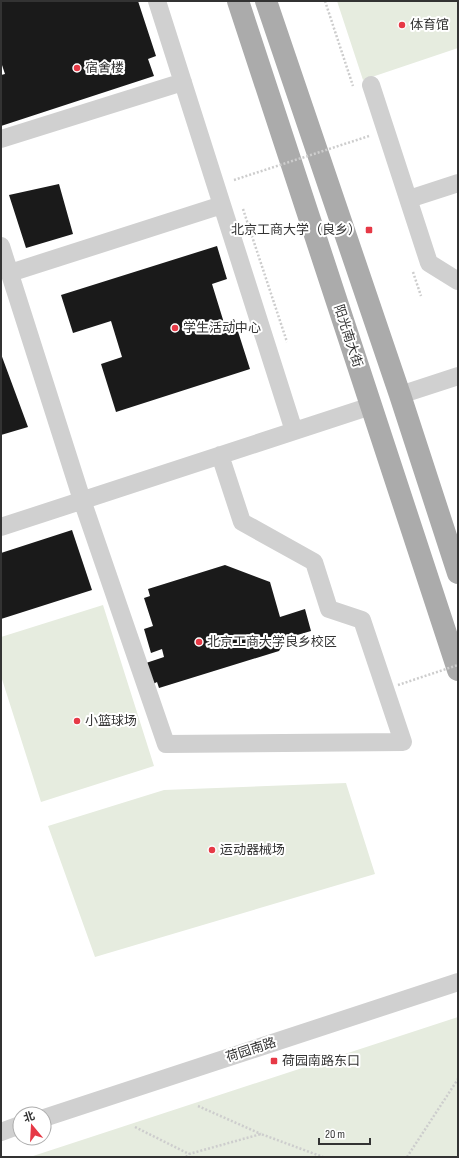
<svg xmlns="http://www.w3.org/2000/svg" width="459" height="1158" font-family="'Sofia Sans Condensed','Noto Sans SC',sans-serif">
<style>
.green{fill:#e6ecdf}
.building{fill:#1a1a1a}
.lines{fill:none;stroke-linecap:round;stroke-linejoin:round}
.path{stroke:#cdcdcd;stroke-width:2.5;stroke-dasharray:2 2;stroke-linecap:butt}
.minor{stroke:#d0d0d0;stroke-width:18}
.major{stroke:#ababab;stroke-width:22}
.path-bridge{stroke:#cdcdcd;stroke-width:2.5;stroke-dasharray:2 2;stroke-linecap:butt}
.poi-dot{fill:#e63946;stroke:#fff;stroke-width:1.5}
.labels{text-anchor:middle;dominant-baseline:central;stroke-width:4;stroke-linejoin:round;paint-order:stroke}
.poi-label{font-size:13px;fill:#333;stroke:#fff;text-anchor:start}
.street-label{font-size:13px;fill:#333;stroke:#fff}
</style>
<rect width="100%" height="100%" fill="#fff"/>
<path class="green" d="M337 1H458V48L363 80Z
M103 605 154 766 41 802 1 676V637Z
M346 783 375 874 95 957 48 826 164 790Z
M458 1017V1157H30Z"/>
<path class="building" d="M1 1H138L156 56 148 59 154 76 1 126V75L5 74 1 62Z
M59 184 73 234 26 248 9 195Z
M217 246 227 279 212 284 224 323 234 319 250 369 116 412 101 364 122 357 111 321 73 333 61 295Z
M1 354 28 427 1 435Z
M72 530 92 590 1 619V553Z
M225 565 270 582 280 617 305 609 311 631 287 638 279 651 159 688 157 682 153 684 146 663 164 657 162 649 151 653 144 629 153 626 144 598 150 596 148 589Z"/>
<g class="lines">
<path class="path" d="M325 1 353 86
M243 209 287 342
M413 272 421 296
M198 1106 261 1134
M135 1127 189 1154
M186 1157 189 1154 261 1134 323 1157
M407 1157 458 1079"/>
<path class="minor" d="M157 1 294 431
M371 85 429 263 458 281
M1 139 183 82
M409 199 458 183
M1 246 82 500 166 744 403 742 362 620 329 609 314 562 242 522 220 455
M10 273 222 205
M400 395 458 376
M1 527 371 406
M44 1118 458 982
M1 1132 20 1125"/>
<path class="major" d="M238 1 458 670
M266 1 400 395 458 573"/>
<path class="path-bridge" d="M234 180 369 136
M398 685 458 665"/>
</g>
<g class="poi-dot">
<circle cx="402" cy="25" r="4"/>
<circle cx="77" cy="68" r="4"/>
<rect x="365" y="226" width="8" height="8" rx="2"/>
<circle cx="175" cy="328" r="4"/>
<circle cx="199" cy="642" r="4"/>
<circle cx="77" cy="721" r="4"/>
<circle cx="212" cy="850" r="4"/>
<rect x="270" y="1057" width="8" height="8" rx="2"/>
</g>
<g class="labels">
<g class="poi-label">
<text x="410" y="25">体育馆</text>
<text x="85" y="68">宿舍楼</text>
<text x="361" y="230" text-anchor="end">北京工商大学（良乡）</text>
<text x="183" y="328">学生活动中心</text>
<text x="207" y="642">北京工商大学良乡校区</text>
<text x="85" y="721">小篮球场</text>
<text x="220" y="850">运动器械场</text>
<text x="282" y="1061">荷园南路东口</text>
</g>
<g class="street-label">
<text transform="translate(348 336) rotate(72)">阳光南大街</text>
<text transform="translate(251 1050) rotate(-18)">荷园南路</text>
</g>
</g>
<rect width="459" height="1158" fill="none" stroke="#333333" stroke-width="4"/>
<g transform="translate(32 1126) rotate(342)"><circle r="19" fill="#ffffff" stroke="#adadad"/>
<path d="M0-3L7 15L0 10L-7 15Z" fill="#e63946"/>
<text y="-6" font-size="11" font-weight="bold" text-anchor="middle" fill="#333333">北</text>
</g>
<path d="M319 1138v6h51v-6" fill="none" stroke="#333333" stroke-width="2"/>
<text x="325" y="1138" font-size="12" fill="#333333" stroke="#ffffff" stroke-width="3" paint-order="stroke">20 m</text>
</svg>
